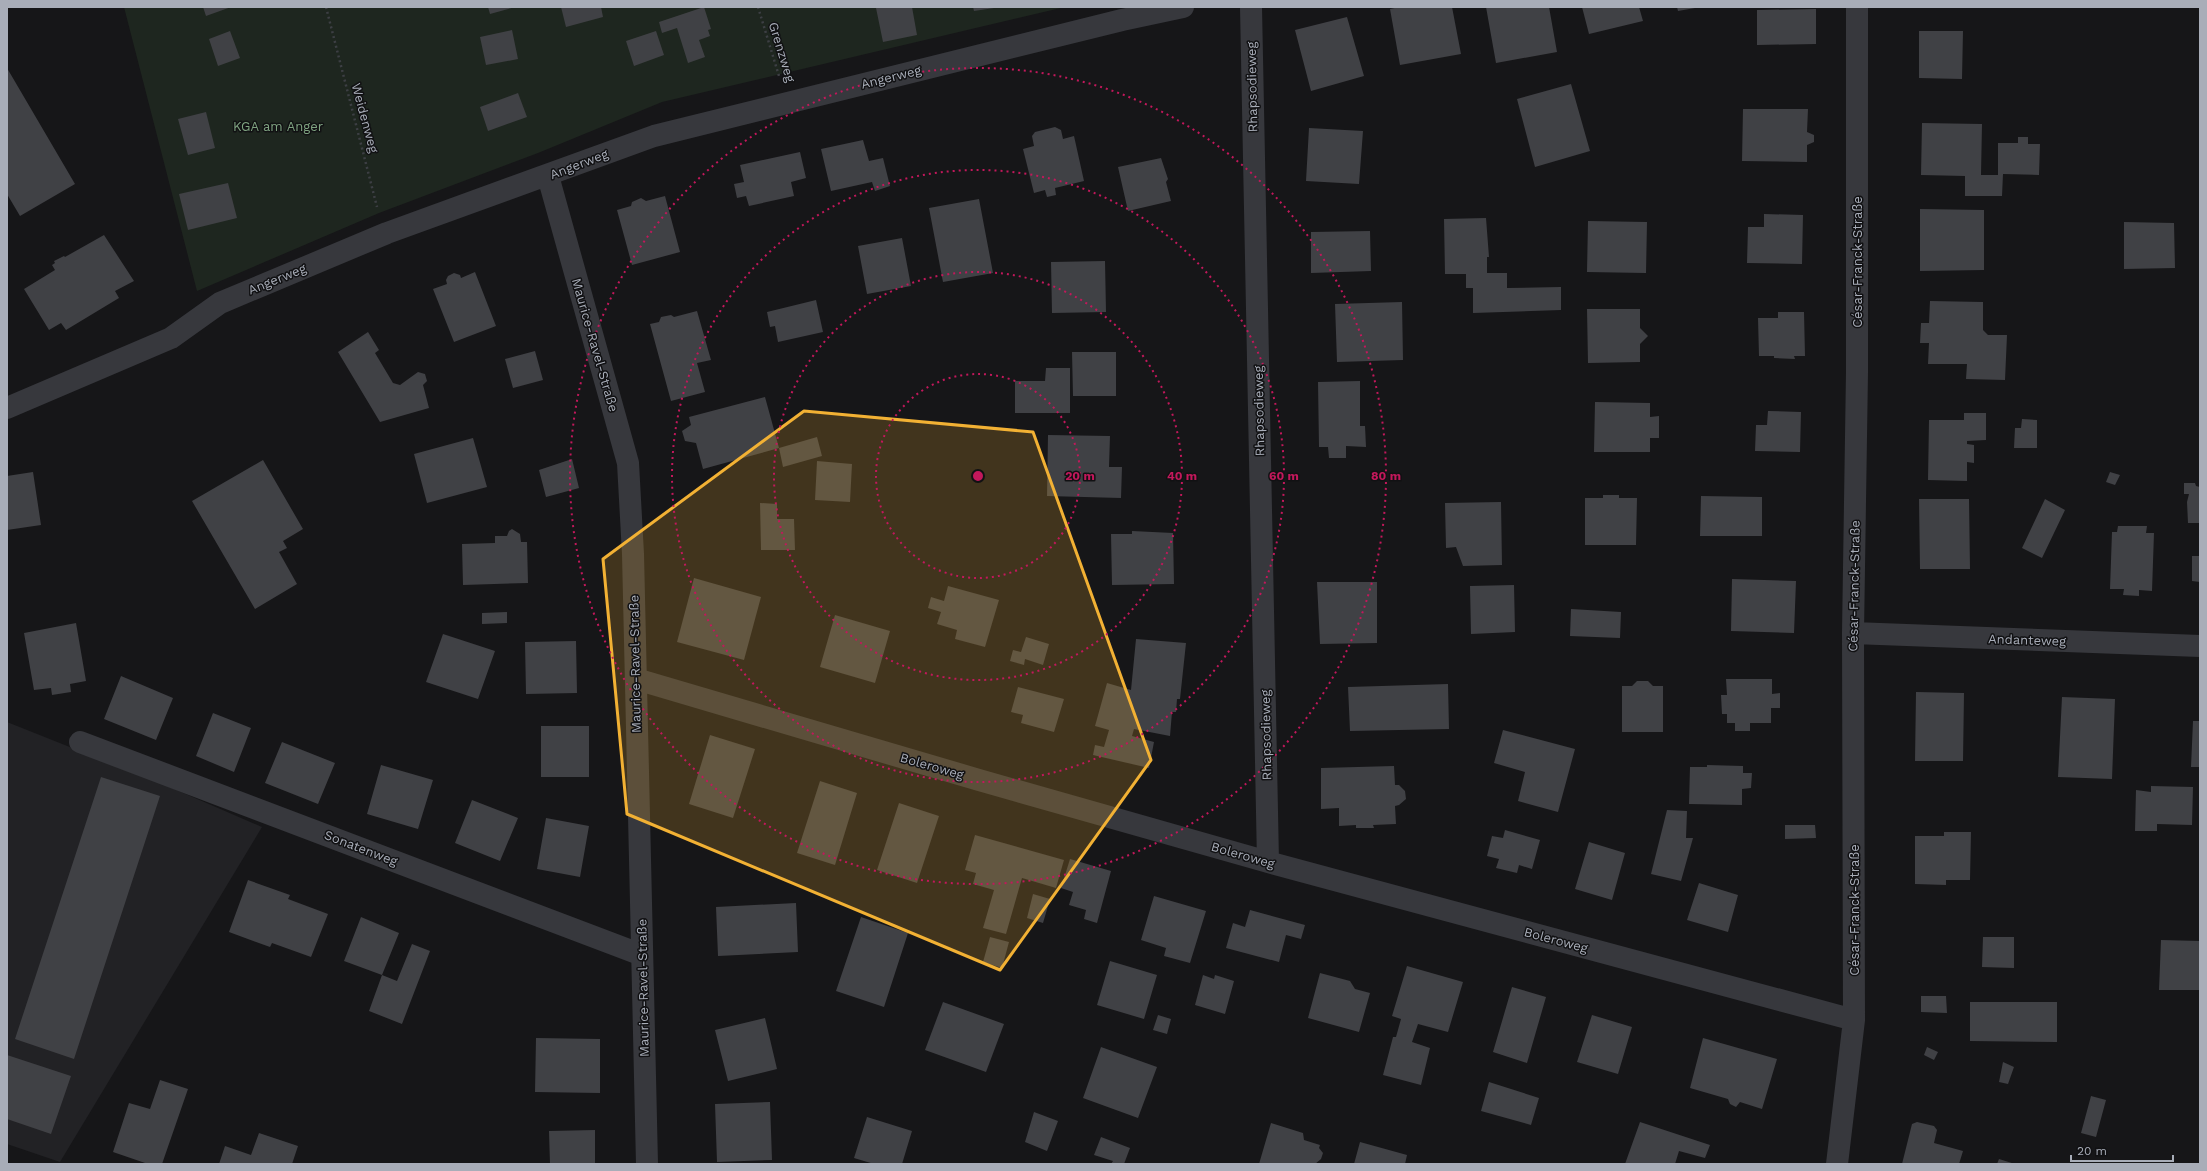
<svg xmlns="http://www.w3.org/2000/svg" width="2207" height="1171" font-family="'Work Sans',sans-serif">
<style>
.built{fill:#222225}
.green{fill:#1e261f}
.building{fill:#404145}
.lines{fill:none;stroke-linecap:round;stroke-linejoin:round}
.path{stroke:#3d3f44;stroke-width:2.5;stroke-dasharray:2 3;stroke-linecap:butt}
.street{stroke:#37383d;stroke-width:22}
.marked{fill:#f2b134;fill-opacity:0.2;stroke:#f2b134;stroke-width:3;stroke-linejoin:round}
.ring{fill:none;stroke:#c2185b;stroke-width:2;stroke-dasharray:2 4}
.labels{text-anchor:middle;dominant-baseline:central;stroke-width:3;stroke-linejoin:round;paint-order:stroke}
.street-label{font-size:13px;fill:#a8adb8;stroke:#111113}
.park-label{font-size:13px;fill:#7fa381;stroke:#111113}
.centre{fill:#c2185b;stroke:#111113;stroke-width:2}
.ring-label{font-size:12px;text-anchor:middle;font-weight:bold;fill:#c2185b;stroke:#111113;stroke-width:3;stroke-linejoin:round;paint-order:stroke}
</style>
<rect width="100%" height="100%" fill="#161618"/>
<path class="built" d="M7 722 165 785 262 827 60 1162 7 1144Z"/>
<path class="green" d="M124 7H1065L662 102 538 153 379 213 197 291Z"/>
<path class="building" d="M203 7H231L206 16Z
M488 7H515L490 14Z
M561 7H601L603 17 566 27Z
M704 7 711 29 708 30 710 36 699 40 705 57 688 63 677 28 662 33 659 22Z
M912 7 917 35 883 42 876 8Z
M973 7H994V8L974 11Z
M1399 7H1452L1461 54 1400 65 1390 9Z
M1486 7H1549L1557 52 1496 63Z
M1582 7H1639L1643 21 1589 34Z
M1677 7H1694L1695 8 1678 11Z
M1816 9V44L1757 45V10Z
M1347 17 1364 76 1311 91 1295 30Z
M512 30 518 59 486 65 480 37Z
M230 31 240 58 218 66 209 39Z
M656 31 664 55 634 66 626 41Z
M1919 31H1963L1962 79 1919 78Z
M7 68 75 184 20 216 7 194Z
M1571 84 1590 151 1535 167 1517 99Z
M518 93 527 117 488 131 480 107Z
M1743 109H1808L1807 132 1814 135V142L1807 145V162L1742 161Z
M206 112 215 148 188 155 178 119Z
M1922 123 1982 124 1981 175H1998V143H2018V137H2028V144H2040L2039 175 2003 174 2002 196H1965V176L1921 175Z
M1055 127 1061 130 1063 139 1074 136 1084 181 1055 188 1056 195 1047 197 1045 190 1034 193 1023 149 1034 146 1032 136 1035 132Z
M1309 128 1363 131 1359 184 1306 181Z
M863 140 869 161 883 158 890 186 875 191 872 182 831 191 821 149Z
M800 152 806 178 791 182 794 196 749 206 746 196 737 198 734 184 744 182 740 165Z
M1161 158 1168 179 1166 182 1171 201 1128 211 1118 167Z
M228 183 237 218 188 230 179 194Z
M665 196 680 252 632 265 617 210 631 206 632 202 641 198 646 201Z
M979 199 993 273 943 282 929 208Z
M1920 209 1984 210V270L1920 271Z
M1764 214 1803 215 1802 264 1747 263 1748 227H1764Z
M1486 218 1489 257H1487V273H1507V288L1561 287V310L1473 313V288H1466V274H1445L1444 219Z
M1588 221 1647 222 1646 273 1587 272Z
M2124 222 2174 223 2175 268 2124 269Z
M1370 231 1371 271 1311 273V232Z
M104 235 134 281 115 291 119 298 66 330 61 323 49 330 24 289 55 270 52 265 55 263 54 261 64 256 65 257Z
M902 238 911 286 867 294 858 246Z
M1105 261 1106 312 1052 313 1051 262Z
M475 272 496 326 454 342 433 289 447 284 446 280 448 276 454 273 460 275 461 278Z
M816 300 823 332 778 342 775 326 770 327 767 312Z
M1930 301 1983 302V330L1988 335H2007L2005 380 1966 379 1967 364H1928L1929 343H1920L1921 323H1929Z
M1402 302 1403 360 1337 362 1335 304Z
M1587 309H1640V328L1648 336 1640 344V362L1588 363Z
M697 311 711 360 697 363 705 392 671 401 650 324 659 322 661 317 671 315 674 317Z
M1778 312H1804L1805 356H1794L1795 359 1774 358V356H1759L1758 318H1778Z
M368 332 379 350 375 353 393 383 400 385 418 372 425 374 427 381 423 385 429 408 380 422 338 352Z
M535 351 543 380 513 388 505 359Z
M1072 352H1116V396H1073Z
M1046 368H1070V413H1015V381H1045Z
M1360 381V426H1365L1366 447 1346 446V458H1329L1328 447H1319L1318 382Z
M765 397 779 448 703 469 696 443 685 441 682 431 691 425 689 417Z
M1595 402 1650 403V417L1659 416V438H1650V452H1594Z
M1768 411 1801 412 1800 452 1755 451 1756 425H1767Z
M1964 413H1986V440L1967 441V444L1974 445V463L1967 462V481L1928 480 1929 420H1964Z
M2022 419 2037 420V448H2014L2015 428H2021Z
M1048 435 1110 436 1109 467H1122L1121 498 1047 496Z
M817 437 822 456 783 467 779 448Z
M473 438 487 487 427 503 414 454Z
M572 459 579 488 546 497 539 470Z
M263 460 303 529 283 541 287 548 279 552 297 584 255 609 192 501Z
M817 461 852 464 850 502 815 500Z
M33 472 41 525 7 530V476Z
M2110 472 2120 475 2115 485 2106 482Z
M2184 483H2195L2196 486 2200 487V523H2188L2187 502 2189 494H2184Z
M1603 495H1619V498H1637L1636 545H1585V498H1603Z
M1701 496 1762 497V536H1700Z
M1919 499H1969L1970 569H1920Z
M2045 499 2065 510 2042 558 2022 548Z
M1501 502 1502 565 1463 566 1456 547 1446 548 1445 503Z
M760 503 777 504V519H794L795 550H761Z
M2118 526H2147L2146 533H2154L2152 591 2139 590V596L2123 595 2124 589H2110L2112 532H2117Z
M512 529 520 534 521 542H527L528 583 463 585 462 544 495 543V536H507L509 531Z
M1132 531 1173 533 1174 584 1112 585 1111 534H1132Z
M2192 556H2200V582L2192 581Z
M694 578 761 597 744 660 677 642Z
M1732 579 1796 581 1794 633 1731 631Z
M1317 582H1377V643L1320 644Z
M1514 585 1515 632 1471 634 1470 586Z
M948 586 999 600 985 647 955 639 957 630 937 624 941 612 928 608 931 597 944 601Z
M1571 609 1621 612 1620 638 1570 636Z
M507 612V623L482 624V613Z
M835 615 890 631 875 683 820 667Z
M76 623 86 681 70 684 71 692 52 695 51 688 34 690 24 633Z
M443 634 495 651 478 699 426 682Z
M1026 637 1049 644 1043 665 1025 659 1024 665 1010 661 1013 650 1021 652Z
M1136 639 1186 643 1180 699H1177L1176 712H1172L1170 736 1134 729 1132 736 1154 742 1149 768 1093 755 1095 745 1104 747 1109 730 1095 726 1107 683 1131 690Z
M576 641 577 693 526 694 525 642Z
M121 676 173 698 156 740 104 719Z
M1726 679H1772V694L1780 693V708H1771V723H1750V731H1735V723H1727V714H1722L1721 695H1727Z
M1637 681H1648L1653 686H1663V732H1622V686H1632Z
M1448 684 1449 729 1350 731 1348 687Z
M1018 687 1064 699 1054 732 1021 723 1023 715 1011 712Z
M1916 692 1964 693 1963 761H1915Z
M2062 697 2115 699 2112 779 2058 777Z
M213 713 251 728 234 772 196 756Z
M2193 721H2200V767H2191Z
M541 726H589V777H541Z
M1503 730 1575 749 1558 812 1518 801 1525 772 1494 763Z
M710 735 755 749 733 818 689 804Z
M282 742 335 763 318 804 265 783Z
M381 765 433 780 418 829 367 814Z
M1707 765 1743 766V773H1752L1751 788 1742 789V805L1689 804 1690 767H1707Z
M1394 766 1395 785H1399L1405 791 1406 799 1399 805 1395 806 1396 824 1373 825 1374 828H1356V825L1339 826V808L1321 809V768Z
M101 777 160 796 74 1059 15 1039Z
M820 781 857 793 835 865 797 853Z
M2151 786 2193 787 2192 825 2157 824V831H2135L2136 790 2151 792Z
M472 800 518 818 500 861 455 843Z
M899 803 939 816 917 883 877 870Z
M1667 810 1687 811 1686 838H1693L1681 881 1651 874Z
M546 818 589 826 580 877 537 869Z
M1785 825H1815L1816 838 1785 839Z
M1505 830 1540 840 1532 869 1519 865 1517 873 1496 868 1499 859 1487 856 1492 836 1503 838Z
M1944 832H1971L1970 880H1946V885L1915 884V836H1944Z
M975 835 1064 860 1056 888 1022 878 1006 934 983 928 994 890 973 884 976 873 965 870Z
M1589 842 1625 853 1612 900 1575 889Z
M1070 859 1111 871 1097 923 1084 919 1086 910 1069 905 1073 892 1061 888Z
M248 880 290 895 288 899 328 914 311 957 272 943 270 947 229 932Z
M1699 883 1738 895 1728 932 1687 920Z
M1033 894 1050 899 1043 923 1027 918Z
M1154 896 1206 911 1190 963 1164 956 1166 948 1141 940Z
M796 903 798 952 718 956 716 907Z
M1250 910 1305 925 1301 939 1286 935 1279 962 1226 948 1233 923 1245 927Z
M361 917 399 933 382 975 344 961Z
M861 917 908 933 884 1007 836 991Z
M990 937 1009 942 1002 968 983 962Z
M1983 937H2014V968L1982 967Z
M2161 940 2200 941V990H2159Z
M412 944 430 951 402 1024 369 1011 382 975 397 981Z
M1110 961 1157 975 1144 1019 1097 1005Z
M1407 966 1463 982 1448 1032 1418 1024 1412 1042 1430 1048 1421 1085 1383 1075 1393 1037H1396L1401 1019 1392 1016Z
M1320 973 1350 981 1355 989 1370 993 1359 1032 1308 1018Z
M1203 975 1214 979 1215 975 1234 981 1225 1014 1195 1005Z
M1512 987 1546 997 1527 1063 1493 1052Z
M1921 996H1946L1947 1013 1921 1012Z
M943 1002 1004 1024 986 1072 925 1050Z
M1970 1002H2057V1042L1970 1041Z
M1158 1015 1171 1019 1167 1034 1153 1030Z
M1592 1015 1632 1027 1618 1074 1577 1062Z
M765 1018 777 1069 728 1081 715 1030Z
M536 1038 600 1039V1093L535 1092Z
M1703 1038 1777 1059 1762 1109 1740 1102 1736 1107 1730 1104 1728 1099 1690 1088Z
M1101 1047 1157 1067 1138 1118 1083 1098Z
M1927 1047 1938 1052 1934 1060 1924 1055Z
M7 1055 71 1076 51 1134 7 1119Z
M2003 1062 2014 1067 2008 1084 1999 1082Z
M160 1080 188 1089 162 1164H148L113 1152 129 1103 150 1109Z
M1489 1082 1539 1098 1531 1125 1481 1111Z
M2091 1096 2106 1100 2096 1137 2081 1133Z
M770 1102 772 1160 717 1162 715 1104Z
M1034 1112 1058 1121 1047 1151 1025 1142Z
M867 1117 912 1131 902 1164H874L854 1158Z
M1640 1122 1710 1145 1705 1158 1679 1151 1675 1164H1625Z
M1917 1122 1934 1126 1937 1130 1934 1143 1963 1151 1959 1164H1902L1912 1124Z
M1271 1123 1303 1133 1304 1140 1320 1145 1319 1148 1323 1153 1321 1159 1315 1164H1259Z
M595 1130V1164H550L549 1131Z
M259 1133 298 1146 292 1164H219L225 1146 251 1155Z
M1101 1137 1130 1148 1124 1164H1111L1113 1161 1094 1155Z
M1360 1142 1407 1155 1405 1164H1354Z
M1999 1159 2015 1164H1997Z"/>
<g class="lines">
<path class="path" d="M326 7 377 207
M758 7 779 76"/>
<path class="street" d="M1251 7 1268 862
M548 176 628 463 633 554 647 1164
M7 408 171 338 220 303 387 233 654 136 1122 20 1183 7
M1853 633 2200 646
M636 679 979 780 1268 862 1854 1020
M80 742 642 955
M1837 1164 1854 1020 1853 633 1857 372V7"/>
</g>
<path class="marked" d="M804 411 1033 432 1151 760 1000 970 627 814 603 559Z"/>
<g class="ring">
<circle cx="978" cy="476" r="102"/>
<circle cx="978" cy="476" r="204"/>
<circle cx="978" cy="476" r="306"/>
<circle cx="978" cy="476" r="408"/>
</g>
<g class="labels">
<g class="street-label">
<text transform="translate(782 52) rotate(73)">Grenzweg</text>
<text transform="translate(891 77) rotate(-14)">Angerweg</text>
<text transform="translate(1252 87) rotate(-91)">Rhapsodieweg</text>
<text transform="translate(365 118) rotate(75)">Weidenweg</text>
<text transform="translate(579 164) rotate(-21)">Angerweg</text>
<text transform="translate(1857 262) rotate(-90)">César-Franck-Straße</text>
<text transform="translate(277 279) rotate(-22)">Angerweg</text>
<text transform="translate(595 345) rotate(74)">Maurice-Ravel-Straße</text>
<text transform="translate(1259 411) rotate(-91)">Rhapsodieweg</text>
<text transform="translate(1854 586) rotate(-89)">César-Franck-Straße</text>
<text transform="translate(2027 640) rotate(2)">Andanteweg</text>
<text transform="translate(635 664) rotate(-91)">Maurice-Ravel-Straße</text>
<text transform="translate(1266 735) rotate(-91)">Rhapsodieweg</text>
<text transform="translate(932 766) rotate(16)">Boleroweg</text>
<text transform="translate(361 848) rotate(21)">Sonatenweg</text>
<text transform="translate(1243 855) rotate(16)">Boleroweg</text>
<text transform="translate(1854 910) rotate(-90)">César-Franck-Straße</text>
<text transform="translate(1556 940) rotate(15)">Boleroweg</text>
<text transform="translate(643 988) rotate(-91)">Maurice-Ravel-Straße</text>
</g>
<g class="park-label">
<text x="278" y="126">KGA am Anger</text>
</g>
</g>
<circle cx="978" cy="476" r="6" class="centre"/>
<g class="ring-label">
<text x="1080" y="480">20 m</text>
<text x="1182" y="480">40 m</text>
<text x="1284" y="480">60 m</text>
<text x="1386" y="480">80 m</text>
</g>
<rect width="2207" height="1171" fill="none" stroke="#a8adb8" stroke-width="16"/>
<path d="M2071 1155v6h102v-6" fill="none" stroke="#a8adb8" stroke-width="2"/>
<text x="2077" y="1155" font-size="12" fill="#a8adb8" stroke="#111113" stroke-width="3" paint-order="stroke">20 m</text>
</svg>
